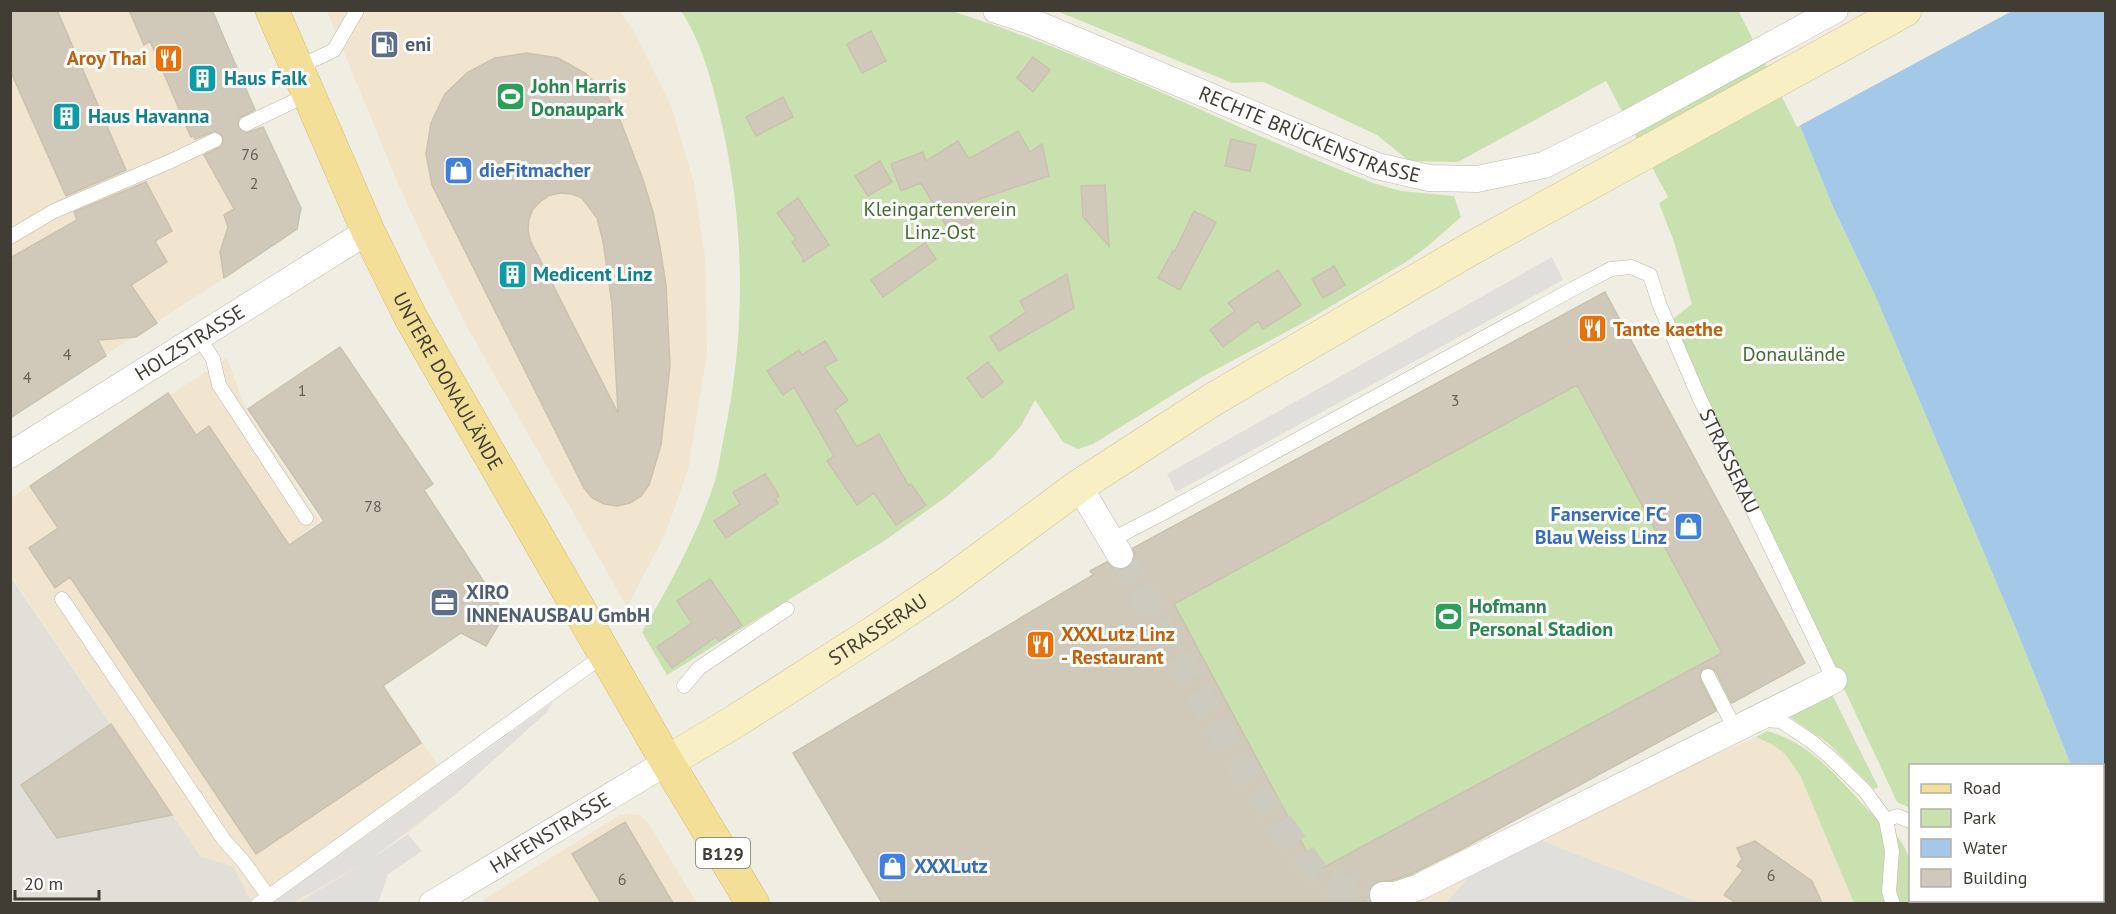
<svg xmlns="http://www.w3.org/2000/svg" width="2116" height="914" font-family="'PT Sans',sans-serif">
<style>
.commercial{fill:#f1e5cf}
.industrial{fill:#e2ded8}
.green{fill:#c8e1af}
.parking{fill:#e1dfdb}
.water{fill:#a4c8e8}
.pier{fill:#f0ede3}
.building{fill:#d0c9ba;stroke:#cac1ae;stroke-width:1.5;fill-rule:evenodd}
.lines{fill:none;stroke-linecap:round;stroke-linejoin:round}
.street-tunnel{stroke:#cdcac0;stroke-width:26;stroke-dasharray:26 13;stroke-linecap:butt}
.lane-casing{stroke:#bdb8aa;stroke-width:15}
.street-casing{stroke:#bdb8aa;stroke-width:27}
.secondary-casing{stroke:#cfc399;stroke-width:34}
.primary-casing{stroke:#d7bd6a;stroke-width:34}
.lane{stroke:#fff;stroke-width:14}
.street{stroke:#fff;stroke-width:26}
.secondary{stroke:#f9efc4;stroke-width:33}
.primary{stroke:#f4df98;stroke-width:33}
.labels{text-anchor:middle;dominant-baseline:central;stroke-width:6;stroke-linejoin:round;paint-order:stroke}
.number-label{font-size:16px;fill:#656056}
.shield{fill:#fff;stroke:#7a7771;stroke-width:1.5}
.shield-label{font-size:18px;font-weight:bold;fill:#413d34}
.service-label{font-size:20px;font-weight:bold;fill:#4e5e75;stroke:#fff;text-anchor:start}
.food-label{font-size:20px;font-weight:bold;fill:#c56008;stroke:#fff;text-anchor:start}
.culture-label{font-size:20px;font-weight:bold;fill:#0d838f;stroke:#fff;text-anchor:start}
.leisure-label{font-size:20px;font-weight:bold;fill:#27864d;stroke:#fff;text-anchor:start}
.street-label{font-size:20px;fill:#413d34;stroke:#fff}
.shop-label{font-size:20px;font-weight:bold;fill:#366cbe;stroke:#fff;text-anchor:start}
.park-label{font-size:20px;fill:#426d2e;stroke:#fff}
</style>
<rect width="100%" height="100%" fill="#f0ede3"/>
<path class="commercial" d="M11 11H213L255 111 301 208 297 229 226 277 11 416Z
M327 11H620L635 33 671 105 694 183 705 257 707 353 688 470 665 535 627 607 467 327 422 236 397 181Z
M227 358 246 410 320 521 301 535 396 677 384 686 457 793 422 822 369 861 298 903H252L234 867 200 856 11 576V498Z
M1756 737 1773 745 1785 754 1800 775 1854 903 1416 904 1469 875 1705 759Z
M629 814 640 815 647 821 697 903 486 904 483 900 620 815Z"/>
<path class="industrial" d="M10 576 200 856 234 867 252 903H11Z"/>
<path class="green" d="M681 11H951C1096 56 1231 128 1373 183L1401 191 1454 196 1461 217 1428 246 1406 262 1299 325 1202 377 1093 444 1078 449 1063 442 1035 400 1021 426 992 458 946 497 884 541 667 675 642 632C670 585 698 533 715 481 719 466 721 451 724 436 747 329 745 219 719 112 711 78 701 41 681 11Z
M1057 11H1741L1800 126 1833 207 1875 295 2016 629 2071 765 1910 766V808L1897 802C1823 641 1742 482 1673 319L1692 304 1674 242 1659 203 1668 197 1606 81 1458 162 1409 161 1377 135 1264 82 1232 83Z
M1605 292 1805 663 1361 903H1269L1090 571Z
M1829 688 1878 787 1874 789 1828 743 1787 715Z
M1767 731C1814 743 1843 785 1875 817 1890 825 1907 845 1910 862 1913 873 1910 889 1910 900L1930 901 1931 903H1854L1800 775 1785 754 1773 745 1756 737Z
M2103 844 2105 852V903L1982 904 1980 901 2102 900Z"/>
<path class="parking" d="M1552 257 1563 280 1176 492 1167 474Z
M553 702 546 713 457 793 370 860 408 834 422 851 388 874 379 901 375 904 298 903 369 860 292 903 268 904 360 841Z
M1542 841 1701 903H1446L1469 877Z"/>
<path class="water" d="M1741 11H2105V852L2102 844V766L2071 765 2016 629 1875 295 1833 207 1800 126Z"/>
<path class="pier" d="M1738 10 2012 11 1797 127Z"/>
<path class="building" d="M10 10H57L126 170 66 196 10 70Z
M129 10H212L255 110 239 118 238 127 246 133 263 127 301 208 297 229 224 278 220 252 228 227 224 215 234 209 204 155 222 146 223 137 215 131 195 139 194 136 191 137 150 41 144 45Z
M871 31 886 61 862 73 847 44Z
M527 53 558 58 585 73 607 95 620 120 642 177 653 212 660 247 666 285 670 366 661 445 649 485 641 496 630 503 617 506 604 504 592 498 584 488 432 185 426 154 431 123 445 94 468 72 495 58ZM561 193 572 194 582 198 597 218 603 241 612 304 618 413 530 240 528 230 529 219 533 209 541 201 550 195Z
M1033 57 1050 70 1033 92 1017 78Z
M783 97 793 117 756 136 746 117Z
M1018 131 1030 152 1042 144 1049 176 965 204 976 230 955 241 921 183 901 191 891 164 923 152 926 161 958 141 969 159Z
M1231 139 1256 145 1250 171 1225 166Z
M880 161 892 182 868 196 855 176Z
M146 182 172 231 155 241 167 262 131 285 157 323 136 337 98 340 106 356 10 418V258L77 220 74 212Z
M1105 185 1109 246 1083 217 1081 186Z
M798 198 829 245 803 262V258L792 242 796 239 777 213Z
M1194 211 1216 222 1180 290 1158 278 1173 251H1175Z
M925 243 936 259 883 297 871 280Z
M1334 266 1345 285 1323 298 1312 279Z
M1278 270 1301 305 1263 329 1258 321 1223 347 1210 330 1235 311 1228 303Z
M1067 274 1074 308 999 351 990 337 1026 312 1020 301Z
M1605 292 1805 663 1732 703 1716 671 1709 667 1703 668 1700 672V680L1716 711 1460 850 1413 873 1393 880 1376 882 1370 888 1369 899 1361 903H882L793 753 1093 575 1090 571 1107 562 1113 568 1121 570 1127 568 1133 562 1135 554 1133 548ZM1577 385 1722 653 1317 871 1174 604Z
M825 341 837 360 824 367 848 400 835 410 857 447 879 434 909 486 911 484 926 505 896 525 874 493 857 505 827 461 834 456 794 387 783 395 767 371 799 350 802 355Z
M340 347 433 484 424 490 505 614 486 646 461 633 383 686 421 743 256 854 70 577 55 588 29 548 58 528 30 486 168 393 196 435 209 426 289 545 324 521 248 409Z
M988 362 1003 382 982 398 967 378Z
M765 474 779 496 775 499 778 503 726 538 714 521 740 504 733 492Z
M710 579 742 625 719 641 716 637 672 668 657 647 692 623 677 601Z
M111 724 172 815 57 838 21 785Z
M625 822 673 903H601L572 854Z
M1755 841 1812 881 1822 903H1736L1724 895 1743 870 1737 866 1742 859 1737 848Z"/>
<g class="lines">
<path class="street-tunnel" d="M1120 555 1245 774 1315 872 1342 887 1359 893 1383 895"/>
<defs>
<g id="lane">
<path d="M297 68 334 50 357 10"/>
<path d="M246 124 309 94"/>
<path d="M10 237 54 211 171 161 215 140"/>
<path d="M198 336 213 359 219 385 306 518"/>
<path id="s1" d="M1111 540 1165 512 1571 290 1611 269 1631 267 1650 275 1660 306 1699 397 1834 680"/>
<path d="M62 599 224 840 243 861 268 896"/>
<path d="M1708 676 1735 729"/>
<path d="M684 686 699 668 787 609"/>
<path d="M1762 720 1781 721 1811 741 1831 758 1865 791 1886 820 1897 816 1910 821"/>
<path d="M1886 820 1892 851 1889 892 1893 904"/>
<path d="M1971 900 1973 904"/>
<path d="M258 904 604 655"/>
</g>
<g id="street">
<path id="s2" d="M996 10 1030 21 1377 166 1429 178 1477 179 1544 165 1628 123 1835 10"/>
<path id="s3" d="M10 455 368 231"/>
<path d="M1079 486 1120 555"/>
<path d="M1383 895H1395L1419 887 1834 680"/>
<path id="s4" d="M432 904 667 762"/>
</g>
<g id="secondary">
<path id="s5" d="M667 762 734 722 876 631 945 585 1079 486 1212 400 1472 248 1905 10"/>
</g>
<g id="primary">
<path id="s6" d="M272 10 368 231 411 318 667 762 753 904"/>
</g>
</defs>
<use href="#lane" class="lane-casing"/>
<use href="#street" class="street-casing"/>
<use href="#secondary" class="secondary-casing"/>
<use href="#primary" class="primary-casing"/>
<use href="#lane" class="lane"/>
<use href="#street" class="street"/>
<use href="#secondary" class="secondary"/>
<use href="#primary" class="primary"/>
</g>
<defs>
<symbol id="fuel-square" viewBox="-11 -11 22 22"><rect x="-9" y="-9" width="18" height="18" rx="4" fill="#5c6f8a" stroke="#fff"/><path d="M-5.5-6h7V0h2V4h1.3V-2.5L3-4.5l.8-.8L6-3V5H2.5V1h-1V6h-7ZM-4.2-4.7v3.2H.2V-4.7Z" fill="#fff"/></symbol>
<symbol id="restaurant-square" viewBox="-11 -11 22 22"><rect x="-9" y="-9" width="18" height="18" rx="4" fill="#e8710a" stroke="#fff"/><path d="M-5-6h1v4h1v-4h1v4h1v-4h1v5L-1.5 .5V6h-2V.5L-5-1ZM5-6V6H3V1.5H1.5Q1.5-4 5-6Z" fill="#fff"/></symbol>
<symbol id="building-square" viewBox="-11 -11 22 22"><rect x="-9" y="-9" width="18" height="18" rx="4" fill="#0f9aa8" stroke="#fff"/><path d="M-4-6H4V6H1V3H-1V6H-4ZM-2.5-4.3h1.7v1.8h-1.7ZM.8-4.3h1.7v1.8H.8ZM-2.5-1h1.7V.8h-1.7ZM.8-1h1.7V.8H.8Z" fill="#fff"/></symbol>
<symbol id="stadium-square" viewBox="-11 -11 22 22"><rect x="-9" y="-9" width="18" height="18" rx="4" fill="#2e9e5b" stroke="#fff"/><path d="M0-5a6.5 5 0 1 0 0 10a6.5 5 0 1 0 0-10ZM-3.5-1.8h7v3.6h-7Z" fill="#fff"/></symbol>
<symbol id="shop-square" viewBox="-11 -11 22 22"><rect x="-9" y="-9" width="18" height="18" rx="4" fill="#3f7fe0" stroke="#fff"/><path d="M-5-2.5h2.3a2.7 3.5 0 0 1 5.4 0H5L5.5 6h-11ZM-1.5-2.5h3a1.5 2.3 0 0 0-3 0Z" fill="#fff"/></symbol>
<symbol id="office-square" viewBox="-11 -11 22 22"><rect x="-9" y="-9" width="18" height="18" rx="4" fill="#5c6f8a" stroke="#fff"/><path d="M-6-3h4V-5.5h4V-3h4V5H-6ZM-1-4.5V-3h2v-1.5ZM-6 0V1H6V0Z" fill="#fff"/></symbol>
</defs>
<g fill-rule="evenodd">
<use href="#fuel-square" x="368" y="28" width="33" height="33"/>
<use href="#restaurant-square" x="152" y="42" width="33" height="33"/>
<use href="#building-square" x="186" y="62" width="33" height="33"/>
<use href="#stadium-square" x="494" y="80" width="33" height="33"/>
<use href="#building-square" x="50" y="100" width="33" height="33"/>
<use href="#shop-square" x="442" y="154" width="33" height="33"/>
<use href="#building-square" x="496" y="258" width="33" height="33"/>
<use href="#restaurant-square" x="1576" y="312" width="33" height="33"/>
<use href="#shop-square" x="1672" y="510" width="33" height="33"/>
<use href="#office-square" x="428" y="586" width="33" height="33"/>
<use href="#stadium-square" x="1432" y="600" width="33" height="33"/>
<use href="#restaurant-square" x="1024" y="628" width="33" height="33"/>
<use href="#shop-square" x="876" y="850" width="33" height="33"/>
</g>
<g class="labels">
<g class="number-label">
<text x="250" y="154">76</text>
<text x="254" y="183">2</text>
<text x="67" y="354">4</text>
<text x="27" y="377">4</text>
<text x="302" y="390">1</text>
<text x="1455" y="400">3</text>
<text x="373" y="506">78</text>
<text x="1771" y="875">6</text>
<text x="622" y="879">6</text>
</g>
<rect class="shield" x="696" y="838" width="54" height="30" rx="4.5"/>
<g class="shield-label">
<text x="723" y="853">B129</text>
</g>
<g class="service-label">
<text x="405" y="44">eni</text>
<text x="466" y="592">XIRO<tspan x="466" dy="23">INNENAUSBAU GmbH</tspan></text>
</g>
<g class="food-label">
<text x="147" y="58" text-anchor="end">Aroy Thai</text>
<text x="1613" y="329">Tante kaethe</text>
<text x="1061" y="634">XXXLutz Linz<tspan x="1061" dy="23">- Restaurant</tspan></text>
</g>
<g class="culture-label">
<text x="224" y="78">Haus Falk</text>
<text x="88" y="116">Haus Havanna</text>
<text x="533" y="274">Medicent Linz</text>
</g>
<g class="leisure-label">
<text x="531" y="86">John Harris<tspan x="531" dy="23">Donaupark</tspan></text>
<text x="1469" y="606">Hofmann<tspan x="1469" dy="23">Personal Stadion</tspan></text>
</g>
<g class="street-label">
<text stroke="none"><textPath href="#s2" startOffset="338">RECHTE BRÜCKENSTRASSE</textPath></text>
<text stroke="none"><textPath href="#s3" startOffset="212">HOLZSTRASSE</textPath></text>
<text stroke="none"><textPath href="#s6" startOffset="411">UNTERE DONAULÄNDE</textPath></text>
<text stroke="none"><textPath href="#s1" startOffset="812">STRASSERAU</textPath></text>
<text stroke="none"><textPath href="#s5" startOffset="249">STRASSERAU</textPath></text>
<text stroke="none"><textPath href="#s4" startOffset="138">HAFENSTRASSE</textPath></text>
</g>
<g class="shop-label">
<text x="479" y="170">dieFitmacher</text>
<text x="1667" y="514" text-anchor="end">Fanservice FC<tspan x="1667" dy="23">Blau Weiss Linz</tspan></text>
<text x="914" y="866">XXXLutz</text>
</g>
<g class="park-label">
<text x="940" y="209">Kleingartenverein<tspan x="940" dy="23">Linz-Ost</tspan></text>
<text x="1794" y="354">Donaulände</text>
</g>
</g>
<rect width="2116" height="914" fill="none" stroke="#413d34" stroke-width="24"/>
<rect x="1909" y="764" width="195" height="138" fill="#ffffff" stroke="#b3b1ae" stroke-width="1.5"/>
<rect x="1921" y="784" width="30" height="9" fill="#f4df98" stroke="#b3b1ae" stroke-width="1.5"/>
<text x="1963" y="794" font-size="18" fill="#413d34">Road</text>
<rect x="1921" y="809" width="30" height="18" fill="#c8e1af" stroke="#b3b1ae" stroke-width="1.5"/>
<text x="1963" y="824" font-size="18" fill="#413d34">Park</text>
<rect x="1921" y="839" width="30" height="18" fill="#a4c8e8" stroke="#b3b1ae" stroke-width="1.5"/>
<text x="1963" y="854" font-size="18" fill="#413d34">Water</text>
<rect x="1921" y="869" width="30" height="18" fill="#d0c9ba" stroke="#b3b1ae" stroke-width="1.5"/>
<text x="1963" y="884" font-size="18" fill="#413d34">Building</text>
<path d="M15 890v9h84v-9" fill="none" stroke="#413d34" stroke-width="3"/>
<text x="24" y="890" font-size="18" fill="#413d34" stroke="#ffffff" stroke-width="4.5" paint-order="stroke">20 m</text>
</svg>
